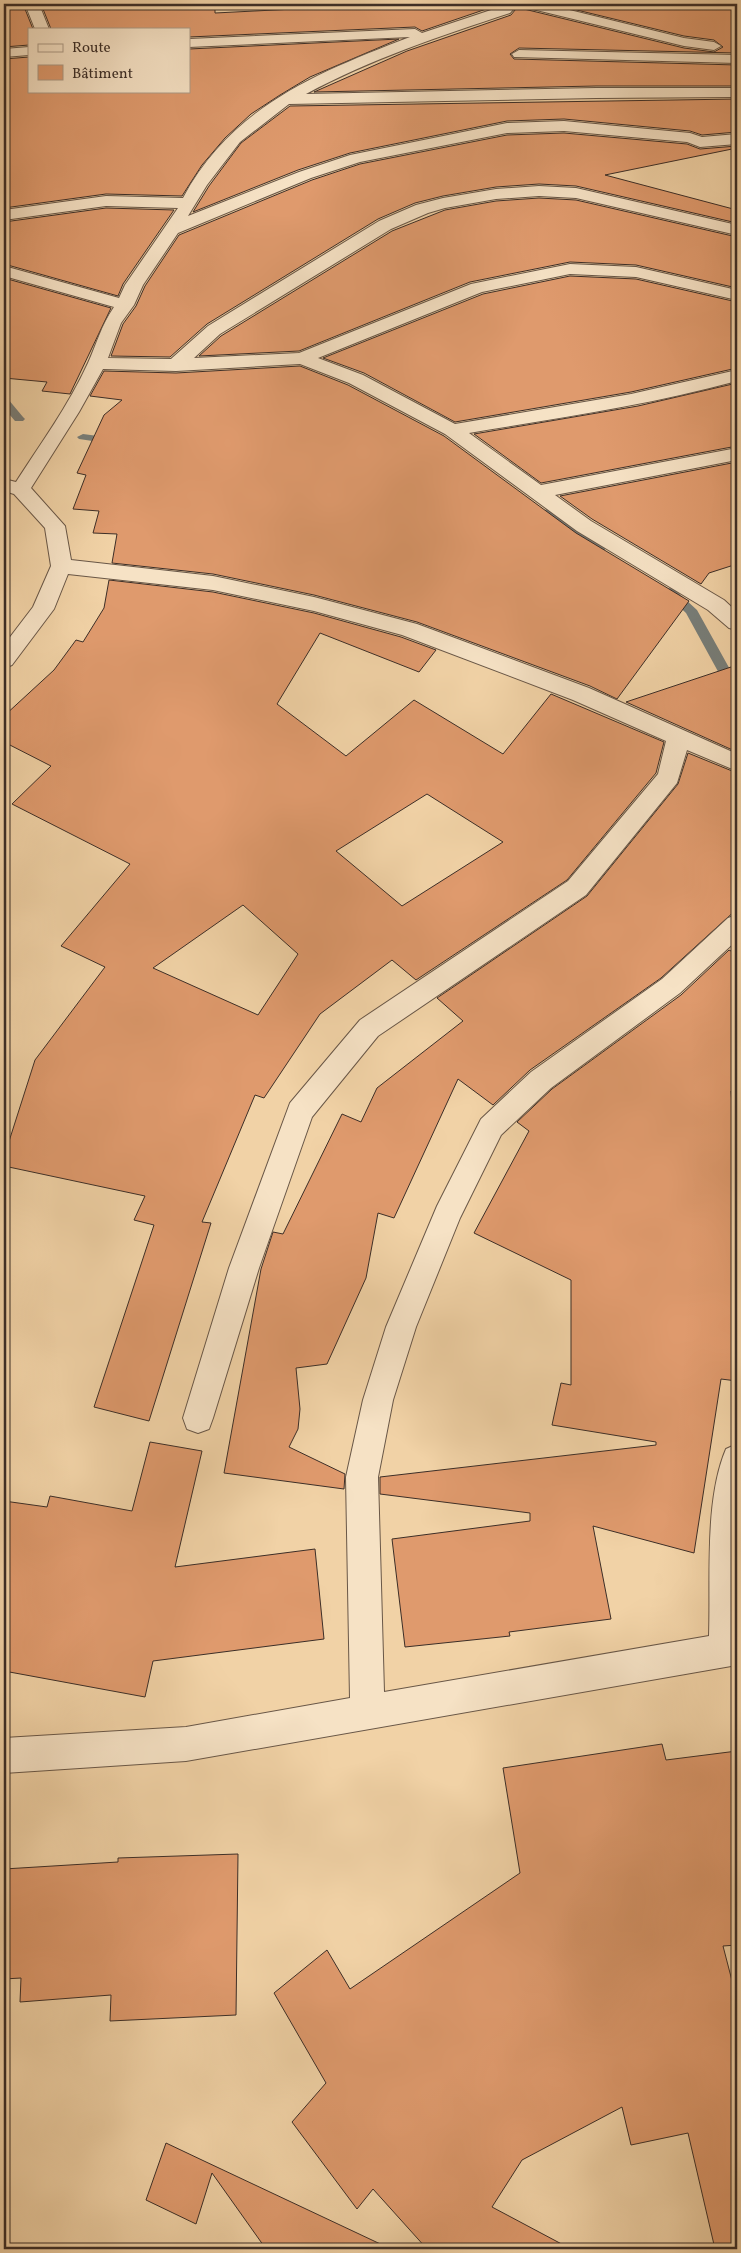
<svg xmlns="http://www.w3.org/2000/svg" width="741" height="2253" font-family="Vollkorn,serif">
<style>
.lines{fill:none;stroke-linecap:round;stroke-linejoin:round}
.stream{fill:#787f7b;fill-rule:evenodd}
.building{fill:#df9a6d;stroke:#3c2e27;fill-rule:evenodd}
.street-casing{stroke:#695747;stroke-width:2}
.street{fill:#f6e2c5;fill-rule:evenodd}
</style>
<rect width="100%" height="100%" fill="#f1d2a6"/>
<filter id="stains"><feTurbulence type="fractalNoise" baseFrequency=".004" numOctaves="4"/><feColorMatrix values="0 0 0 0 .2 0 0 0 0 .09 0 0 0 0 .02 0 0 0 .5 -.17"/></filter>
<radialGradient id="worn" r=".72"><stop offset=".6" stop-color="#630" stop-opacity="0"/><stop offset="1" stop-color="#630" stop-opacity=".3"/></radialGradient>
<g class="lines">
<path class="stream" d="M4 398 8 399 23 417 25 419 23 421H15L4 408Z
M83 434 113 438 119 441 113 444 79 439 77 437Z
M548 509 604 545 606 548 604 551H596L544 516 542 513 544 510Z
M670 588 674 589 697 610 737 682V699L732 697 686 613 664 592Z"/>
</g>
<path class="building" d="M4 4H23L33 29H29V45L4 47Z
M41 4H215V13L354 6V4H501L422 31 415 27 189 37V29H51Z
M520 4 524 9 684 48 714 52 723 47 714 40 684 36 552 4H737V53L519 48 510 54 514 59 737 65V86H596L314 92 407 51 511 15Z
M399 39 310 77 280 95 251 114 225 138 202 165 182 196 106 194 4 208V59L29 57V91H189V49Z
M737 99V132L702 135 690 131 564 119 507 121 350 153 298 170 193 212 209 186 241 143 290 106Z
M564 133 687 144 700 149 737 146V148L605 175 737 210V223L576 186 539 184 496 187 443 196 415 203 378 219 207 324 170 357 111 356 123 324 136 306 145 286 179 235 312 180 360 164 507 135Z
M539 198 576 200 737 237V288L636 265 570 262 470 282 299 351 199 356 221 336 392 231 445 210 496 201Z
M106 208 174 210 123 284 118 296 4 264V222Z
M570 276 636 279 737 302V368L631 392 455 422 364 373 323 358 483 294Z
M4 278 111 308 70 394 42 391 47 382 4 378Z
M300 366 348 385 444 436 576 533 689 601 617 699 590 686 417 622 314 595 213 574 112 563 117 534 93 533 99 511 73 509 86 475 77 473 104 415 122 400 90 396 104 371 176 373Z
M737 383V446L541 483 474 434 638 406Z
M737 462V564L709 573 701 584 592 519 560 496Z
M109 580 213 592 314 613 401 637 436 650 419 672 320 633 277 704 346 756 414 700 503 754 551 694 664 742 656 773 567 880 416 980 392 960 320 1014 264 1098 255 1095 202 1222 211 1223 149 1421 94 1407 154 1225 134 1220 145 1196 4 1166V1157L35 1060 105 967 61 946 130 864 12 804 51 766 4 742V716L54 670 76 640 83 642 104 608ZM427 794 503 842 402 906 336 851ZM243 905 298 954 258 1015 153 968Z
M737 665V752L626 702Z
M688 753 737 773V909L661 978 530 1070 493 1105 458 1079 394 1218 378 1213 366 1278 327 1364 296 1368 300 1409 298 1429 289 1447 345 1474 344 1489 224 1473 261 1269 273 1232 283 1234 342 1114 361 1122 377 1088 463 1021 437 998 587 896 678 784Z
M729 950 737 954V1094L731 1091 737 1179V1381L721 1379 694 1553 593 1526 611 1619 509 1632 510 1636 405 1647 392 1539 530 1521V1513L380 1494V1477L656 1445V1442L552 1425 561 1383 571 1385V1280L474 1233 529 1131 517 1122 552 1089 681 995Z
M150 1442 202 1451 175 1567 315 1549 324 1639 153 1661 145 1697 4 1671V1501L47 1507 50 1496 132 1511Z
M662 1744 666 1760 737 1751V1945L723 1946 737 2000V2249H715L688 2133 631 2145 622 2107 522 2160 492 2207 571 2249H427L373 2189 357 2209 292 2122 326 2083 274 1993 327 1950 350 1989 520 1873 503 1768Z
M238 1854 236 2015 110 2021 111 1995 20 2002 21 1978 4 1979V1869L118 1862V1858Z
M166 2143 204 2161 391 2249H266L212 2173 196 2224 146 2200Z"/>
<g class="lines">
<defs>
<path id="street" d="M25 4H39L49 29H35Z
M503 4H518L510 13C440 36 371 59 306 94L596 88H737V97L596 98 289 104 240 142 207 185 188 216 299 172 350 155 507 123 564 121 690 133 702 137 737 134V144L700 147 687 142 564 131 507 133 360 162 311 178 178 233 143 285 134 305 121 323 108 358 171 359 208 326 379 221 416 205 443 198 496 189 539 186 576 188 737 225V235L576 198 539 196 496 199 445 208 428 213 391 229 220 334 194 358 299 353 471 284 570 264 636 267 737 290V300L636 277 570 274 482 292 318 358 363 375 455 424 631 394 737 370V381C649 405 559 418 469 433L541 485 737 448V460L555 495 591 521 724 600 737 612V630L729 628 708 610 577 531 445 434 349 383 300 364 176 371 103 369 79 412 31 488 65 526 71 560 213 576 314 597 417 624 589 688 737 754V771L687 750 677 783 586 895 378 1036 312 1117 259 1268 213 1418 209 1429 198 1433 187 1429 183 1418 229 1268 290 1103 360 1020 568 881 658 774 666 741 573 700 402 635 314 611 213 590 68 574 54 609 12 665 4 668V645L33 607 51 566 45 528 14 494 4 491V479L16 482C41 443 69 405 88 363 97 343 101 326 114 307L4 276V266L119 298 125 285 178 208 106 206 4 220V210L106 196 183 198C232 106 319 72 410 37L189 47V39L415 29 422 33 500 7Z
M522 4H545L684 38 714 42 721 46 714 50 684 46 524 7Z
M29 47V55L4 57V49Z
M519 50 737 55V63L514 57 512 54Z
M737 915V940L680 993 551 1088 501 1135 460 1218 416 1327 393 1400 378 1477 384 1692 709 1636C711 1579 704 1501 726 1449L737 1444V1665L186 1761 4 1773V1738L186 1727 350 1698 346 1477 363 1400 386 1327 437 1206 481 1119 531 1072 662 979 728 918Z"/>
</defs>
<use href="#street" class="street-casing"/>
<use href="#street" class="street"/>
</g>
<rect width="741" height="2253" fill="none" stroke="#f1d2a6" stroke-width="20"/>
<rect x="5" y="5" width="731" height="2243" fill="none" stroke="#3c2e27" stroke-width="2.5"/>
<rect x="10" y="10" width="721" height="2233" fill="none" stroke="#3c2e27"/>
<rect x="28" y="28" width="162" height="65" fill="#f6e2c5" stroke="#ac9a86"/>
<rect x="38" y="44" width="25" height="8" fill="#f6e2c5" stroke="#ac9a86"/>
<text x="72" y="52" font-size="15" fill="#3c2e27">Route</text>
<rect x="38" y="65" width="25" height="15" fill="#df9a6d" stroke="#ac9a86"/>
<text x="72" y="78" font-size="15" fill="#3c2e27">Bâtiment</text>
<rect width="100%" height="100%" filter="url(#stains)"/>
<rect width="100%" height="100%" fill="url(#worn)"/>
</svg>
